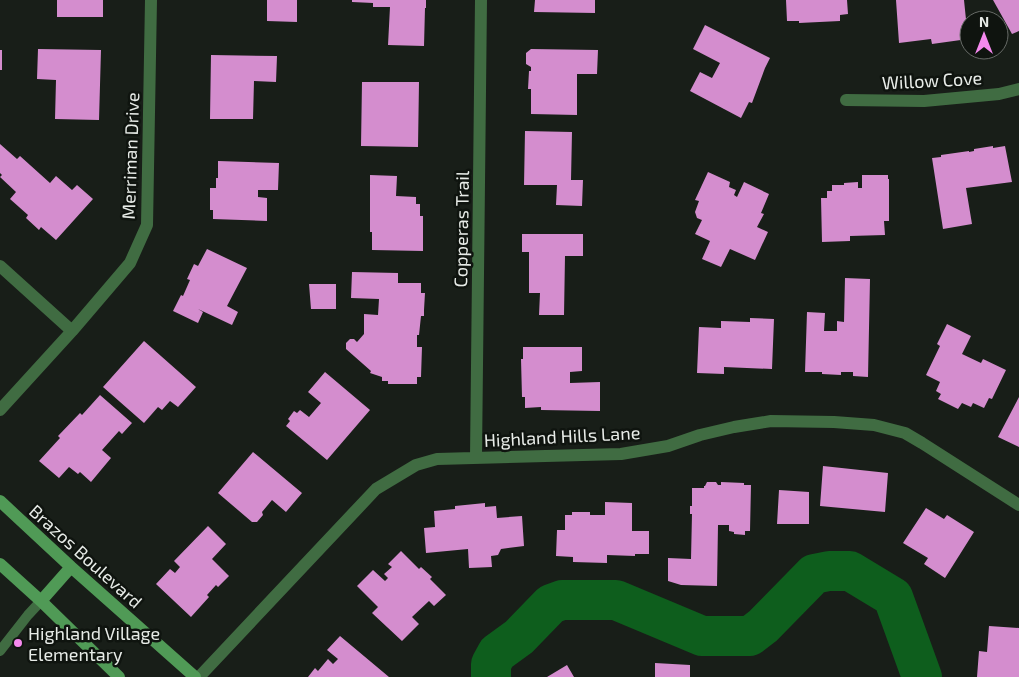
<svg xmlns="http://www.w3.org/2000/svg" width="1019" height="677" font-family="'Exo 2',sans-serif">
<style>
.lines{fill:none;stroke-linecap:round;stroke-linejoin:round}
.river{stroke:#0e5e1d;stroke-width:40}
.building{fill:#d48dce}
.service{stroke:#406c42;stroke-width:10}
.minor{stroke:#406c42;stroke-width:12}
.secondary{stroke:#509a56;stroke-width:12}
.poi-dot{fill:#f589ee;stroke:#0f140f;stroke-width:2}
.labels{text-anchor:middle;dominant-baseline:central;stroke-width:5;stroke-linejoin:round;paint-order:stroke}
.street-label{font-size:18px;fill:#e8ece8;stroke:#0f140f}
.poi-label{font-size:18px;fill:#e8ece8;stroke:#0f140f;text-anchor:start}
</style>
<rect width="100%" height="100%" fill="#181e18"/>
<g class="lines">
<path class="river" d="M491 677V664L497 653 519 637 551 604 562 600H616L702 636H750L763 626 814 574 829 571H850L893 597 922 677"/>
</g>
<path class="building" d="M57 0H103V17H57Z
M267 0H297V22L267 21Z
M352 0H426V8H425L424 46 388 45 390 7H373V3L352 2Z
M535 0H595V13L534 12Z
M786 0H847L848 14 840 15V21L799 23V21H787Z
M896 0H964L968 39 932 44 931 39 899 43Z
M993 0H1019V31L1012 34Z
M705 25 770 58 765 68 752 103 749 102 741 118 690 91 700 72 712 78 720 63 693 49Z
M38 49 101 50 99 120 55 119 56 80 37 79Z
M531 49 598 50 597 74H577V115L531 114V89H528L529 71H531V67L526 64V53Z
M0 50H2V70H0Z
M211 55 277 56 276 82 254 81 253 119H210Z
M362 82H419L418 147 361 146Z
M525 131 572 132 571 180H583L582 206 556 205 557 185H524Z
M0 144 17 159 20 156 50 183 56 176 72 190 77 185 93 199 56 240 41 227 39 230 26 218 28 215 10 199 16 192 0 177 2 175 0 173Z
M993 146V148L1005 146 1012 182 966 188 972 224 943 229 932 158 941 157V155L969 151V152L974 151V149Z
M218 161 279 163 278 190H258V197L267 198V221L213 219V210H210V188H216V178H218Z
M708 172 730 182 729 187 736 190 734 195 737 197 744 182 769 194 761 213 764 214 757 227 768 232 755 260 730 249 721 267 702 259 710 241 695 234 702 220 697 218 695 212 699 201 695 200Z
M370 175 397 176 396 196 416 197V204H420V216H423V251L372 250V232H370Z
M862 175H888V179H889V221H884L885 235 850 236V241L822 242 821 198H827V191H832V185H844V183L858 182V188H862Z
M522 234H583V256H565L564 315H539L540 293H529V252H522Z
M207 249 247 268 227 306 238 312 232 325 198 309 203 312 198 323 173 311 181 295 183 296 190 280 187 279 194 264 198 266Z
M352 272 398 273V283H421V293H425L424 310V316H421L419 335H417V347H422L421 377H417V384H388V381H382V377L370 373 371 371 346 349V343L350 339H354L357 342 364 334V314L378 315 379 299 351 298Z
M845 278 870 279 868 377 853 376V372H841V375L822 374V372H805L807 312 825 313 824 331H837V321L844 322Z
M309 284H336V309H311Z
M750 318 774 319 772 369 724 367V374L697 373 699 327 721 328V321L750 322Z
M947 324 971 336 962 354 981 363 983 359 1006 370 992 399 989 398 984 408 973 403 971 407 962 403 958 409 938 399 941 394 936 391 940 382 926 375 940 346 937 344Z
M144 341 196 387 178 407 170 401 162 410 158 407 144 423 103 387Z
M523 347H582V371L570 372V383L600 382V411L541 410V407L525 408V397H522L521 359H523Z
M325 372 370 410 327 460 286 426 290 421 288 419 294 411 297 413 300 410 309 417 321 403 308 392Z
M100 395 132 423 122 434 119 431 102 450 111 458 91 482 80 472 78 474 69 467 59 478 39 461 60 438 58 436 80 413 82 415Z
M1019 397V447L998 437Z
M253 452 302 493 286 512 272 500 262 512 263 515 257 522H252L218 493Z
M823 466 888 473 885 512 820 506Z
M707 482H716L718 485H721V482L744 483V485H751L750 531H745V535L734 534V532L729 531V525H718L717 586 681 585 668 581V558L691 559 692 514H690V506H692V488H704V486H705Z
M779 490 809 492V524H777Z
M605 502 632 503V531H649V554H635V556L607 555V563L573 562V557L556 556 557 530H565V515H572V512H590V515H605Z
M485 503V507L496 506 497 518 522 516 524 546 501 549 498 555 491 556 492 567 469 568 468 549 426 553 424 528 435 527 434 511 455 509V506Z
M926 508 944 519 947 515 974 532 945 578 924 564 928 558 903 543Z
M208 526 226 544 212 559 229 576 218 587 216 585 207 595 209 597 191 617 156 584 170 569 175 573 180 567 174 561Z
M401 551 419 569 421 567 432 577 430 579 446 595 434 606 429 601 412 617 419 624 402 641 372 613 378 607 357 586 373 570 385 581 388 578 384 574 392 567 388 564Z
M989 626 1019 628V677H977L979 651 987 652Z
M340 636 389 677H308L315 668 318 671 328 659 333 664 338 659 327 650Z
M655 663 690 665V677H655Z
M567 665 574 677H547Z"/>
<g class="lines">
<path class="service" d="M0 651 28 615 41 601"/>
<path class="minor" d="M846 100 924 101 999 94 1019 89
M0 266 72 331
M0 410 72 331 130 263 147 225 151 0
M476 457 481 0
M199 677 376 489 416 465 437 459 621 454 668 446 700 435 734 427 771 421 834 422 874 425 905 433 922 443 1019 505"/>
<path class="secondary" d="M0 501 71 567 195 677
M0 564 41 601 119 677
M41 601 71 567"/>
</g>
<circle class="poi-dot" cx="18" cy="643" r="5"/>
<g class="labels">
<g class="street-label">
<text transform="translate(932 80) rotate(-3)">Willow Cove</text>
<text transform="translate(130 156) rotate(-88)">Merriman Drive</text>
<text transform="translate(461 229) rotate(-89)">Copperas Trail</text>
<text transform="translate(562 436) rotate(-3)">Highland Hills Lane</text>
<text transform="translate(86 556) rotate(42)">Brazos Boulevard</text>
</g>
<g class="poi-label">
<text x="28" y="633">Highland Village<tspan x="28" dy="21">Elementary</tspan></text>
</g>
</g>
<g transform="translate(984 35)"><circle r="24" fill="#0f140f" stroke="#666a66"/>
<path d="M0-4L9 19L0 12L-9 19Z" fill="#f589ee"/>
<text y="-8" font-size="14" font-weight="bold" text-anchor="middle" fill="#e8ece8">N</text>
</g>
</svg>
